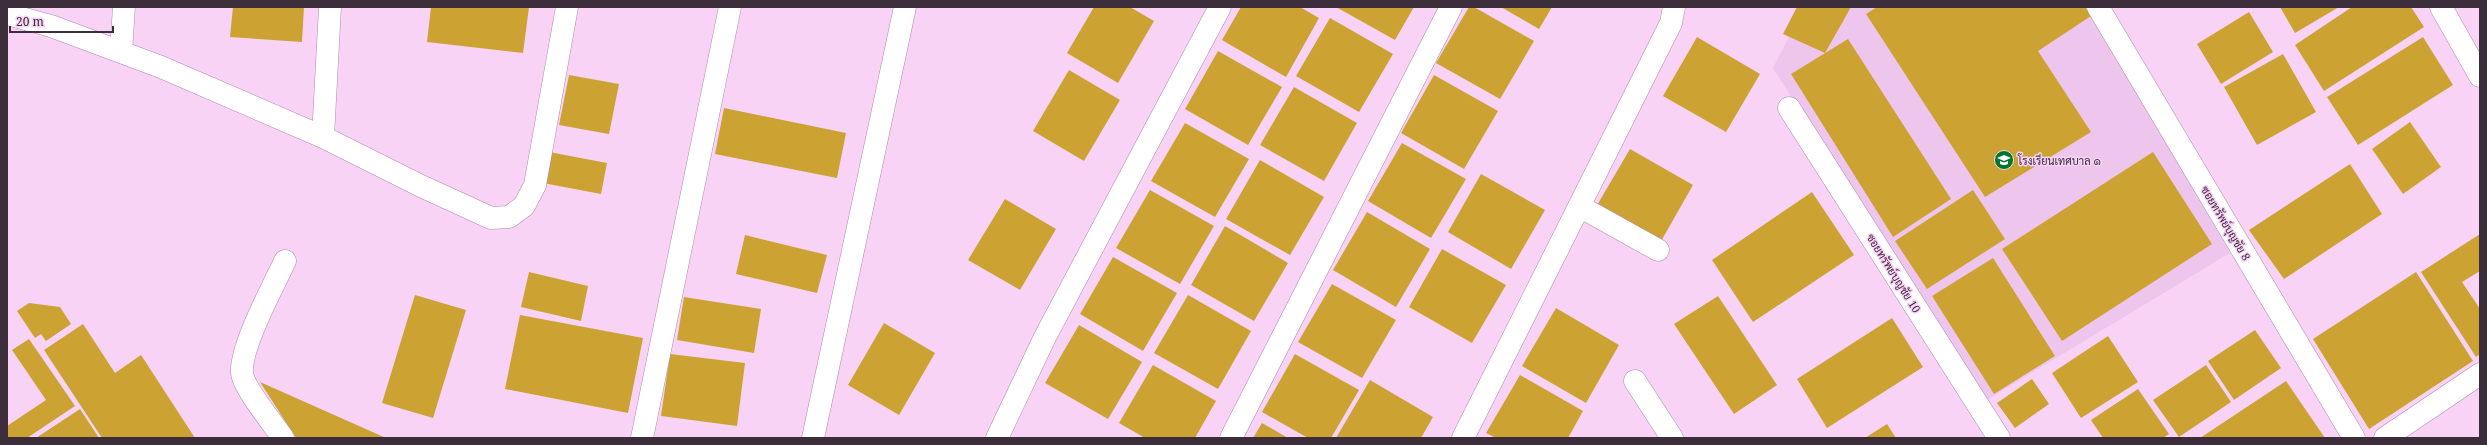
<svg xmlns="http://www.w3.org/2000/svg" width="2487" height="445" font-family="'Noto Serif',Sarabun,serif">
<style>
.built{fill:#eec5ec}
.building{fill:#cca332}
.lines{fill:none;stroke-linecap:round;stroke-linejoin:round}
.minor-casing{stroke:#ad8bab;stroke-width:23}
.minor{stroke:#fff;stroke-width:22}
.labels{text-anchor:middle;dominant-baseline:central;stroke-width:3;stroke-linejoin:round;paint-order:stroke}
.poi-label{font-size:11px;fill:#3b2d3a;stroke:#f8d3f6;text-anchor:start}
.street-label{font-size:11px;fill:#3b2d3a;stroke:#f8d3f6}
</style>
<rect width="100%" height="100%" fill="#f8d3f6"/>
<path class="built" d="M1804 7H2088L2230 253 1985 401 1773 68Z"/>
<path class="building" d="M233 7H304L302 42 230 37Z
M431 7H529L523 53 427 42Z
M1094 7H1130L1154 21 1118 83 1067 53Z
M1241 7H1300L1319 18 1286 77 1222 40Z
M1336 7H1414L1395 40Z
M1469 7H1474L1534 41 1500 99 1436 63Z
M1501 7H1552L1539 29Z
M1797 7H1851L1825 53 1783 34Z
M1877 7H2085L2091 16 2038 51 2091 132 1985 197 1866 14Z
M2280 7H2339L2295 33Z
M2352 7H2411L2424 27 2324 91 2295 45Z
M2249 12 2273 52 2221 84 2197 44Z
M1330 18 1393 54 1359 112 1296 76Z
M1697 37 1760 74 1726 132 1663 96Z
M2423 37 2453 85 2358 145 2327 97Z
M1848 39 1951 199 1893 237 1791 74Z
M1218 51 1282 87 1248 145 1185 109Z
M2283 54 2316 112 2257 145 2224 87Z
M1069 70 1120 100 1084 161 1033 131Z
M569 75 619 84 609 134 559 125Z
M1434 75 1498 111 1464 169 1401 133Z
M1294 87 1357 123 1324 181 1260 145Z
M724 108 846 133 837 178 715 154Z
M2410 122 2441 167 2403 194 2372 149Z
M1185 123 1249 159 1215 217 1151 181Z
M1402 143 1466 179 1431 238 1368 201Z
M1630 149 1693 185 1660 243 1596 207Z
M549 152 607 163 601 194 543 183Z
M2153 152 2212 244 2062 341 2002 249Z
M1260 160 1324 197 1290 255 1226 219Z
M2350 164 2382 214 2284 279 2249 230Z
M1481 174 1545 210 1511 269 1448 232Z
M1150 190 1214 226 1180 284 1116 248Z
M1973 190 2005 239 1927 289 1895 241Z
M1812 192 1854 255 1753 322 1712 260Z
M1005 199 1056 229 1020 290 968 260Z
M1367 212 1430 249 1396 307 1333 270Z
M1225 226 1288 263 1254 321 1191 285Z
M2480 234V271L2462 282 2480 309V354L2476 357 2421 272Z
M745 235 827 255 817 293 736 274Z
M1442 249 1506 285 1472 343 1409 307Z
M1113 257 1177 293 1143 351 1080 314Z
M1993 258 2055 356 1994 394 1932 296Z
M529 272 588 286 581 321 521 307Z
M2416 272 2473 361 2369 429 2313 339Z
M1332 284 1396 320 1362 378 1298 342Z
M415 295 466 310 433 418 382 403Z
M1188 295 1251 331 1218 389 1154 353Z
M1718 296 1777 385 1734 414 1674 324Z
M684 297 761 309 754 353 677 340Z
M29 303 60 307 71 324 46 341 41 334 35 338 17 311Z
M1556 308 1619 345 1586 403 1522 366Z
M520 315 643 338 628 413 505 389Z
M1892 318 1923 367 1827 428 1797 379Z
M884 323 935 353 899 415 848 385Z
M83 324 115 373 141 355 195 438H102L44 350Z
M1079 325 1142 362 1108 419 1045 383Z
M2255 330 2281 368 2234 400 2208 361Z
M2108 336 2138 382 2081 418 2052 373Z
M29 339 75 406 27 438H7V426L46 400 12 350Z
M670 354 745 363 737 426 661 416Z
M1295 354 1359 390 1331 438H1308L1262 412Z
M1153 365 1216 401 1195 438H1145L1119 423Z
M2206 365 2231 402 2179 437 2153 400Z
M1520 375 1583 411 1568 438H1496L1486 433Z
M2032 379 2049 404 2015 428 1997 403Z
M1370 380 1433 417 1421 438H1336Z
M2286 381 2325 438H2200Z
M260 382 386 438H296Z
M2138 389 2169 434 2163 438H2103L2091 420Z
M80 409 99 438H36Z
M1262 423 1288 438H1253Z
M1887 424 1896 438H1865Z"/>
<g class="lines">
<defs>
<path id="minor" d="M2098 7 2354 438
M2441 7 2480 76
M7 14 51 26 161 67 323 137 421 186 491 218 509 217 524 206 535 185 567 7
M121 52 124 7
M1789 108 1999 438
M323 137 330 7
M1579 206 1658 250
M1635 381 1672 438
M283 438C274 425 243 387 242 373 240 347 273 287 285 261
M642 438 730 7
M813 438 905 7
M997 438 1045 337 1220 7
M1231 438 1451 7
M1463 438 1671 23 1674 7
M2385 438 2480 374"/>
</defs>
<use href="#minor" class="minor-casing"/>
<use href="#minor" class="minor"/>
</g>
<defs>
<symbol id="school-disc" viewBox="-11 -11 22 22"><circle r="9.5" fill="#01762c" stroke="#f8d3f6"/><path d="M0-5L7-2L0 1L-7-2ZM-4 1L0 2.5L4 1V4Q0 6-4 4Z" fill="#fff"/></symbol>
</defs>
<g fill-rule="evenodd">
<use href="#school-disc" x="1993" y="149" width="22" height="22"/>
</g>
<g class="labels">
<g class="poi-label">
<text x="2018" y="160">โรงเรียนเทศบาล ๑</text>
</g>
<g class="street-label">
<text transform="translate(2226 223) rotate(59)">ซอยทรัพย์บุญชัย 8</text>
<text transform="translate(1894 273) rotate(58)">ซอยทรัพย์บุญชัย 10</text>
</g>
</g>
<rect width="2487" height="445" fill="none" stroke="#3b2d3a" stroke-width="16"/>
<path d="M10 26v6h103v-6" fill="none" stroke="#3b2d3a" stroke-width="2"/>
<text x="16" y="26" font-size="12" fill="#3b2d3a" stroke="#f8d3f6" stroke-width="3" paint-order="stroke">20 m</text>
</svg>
